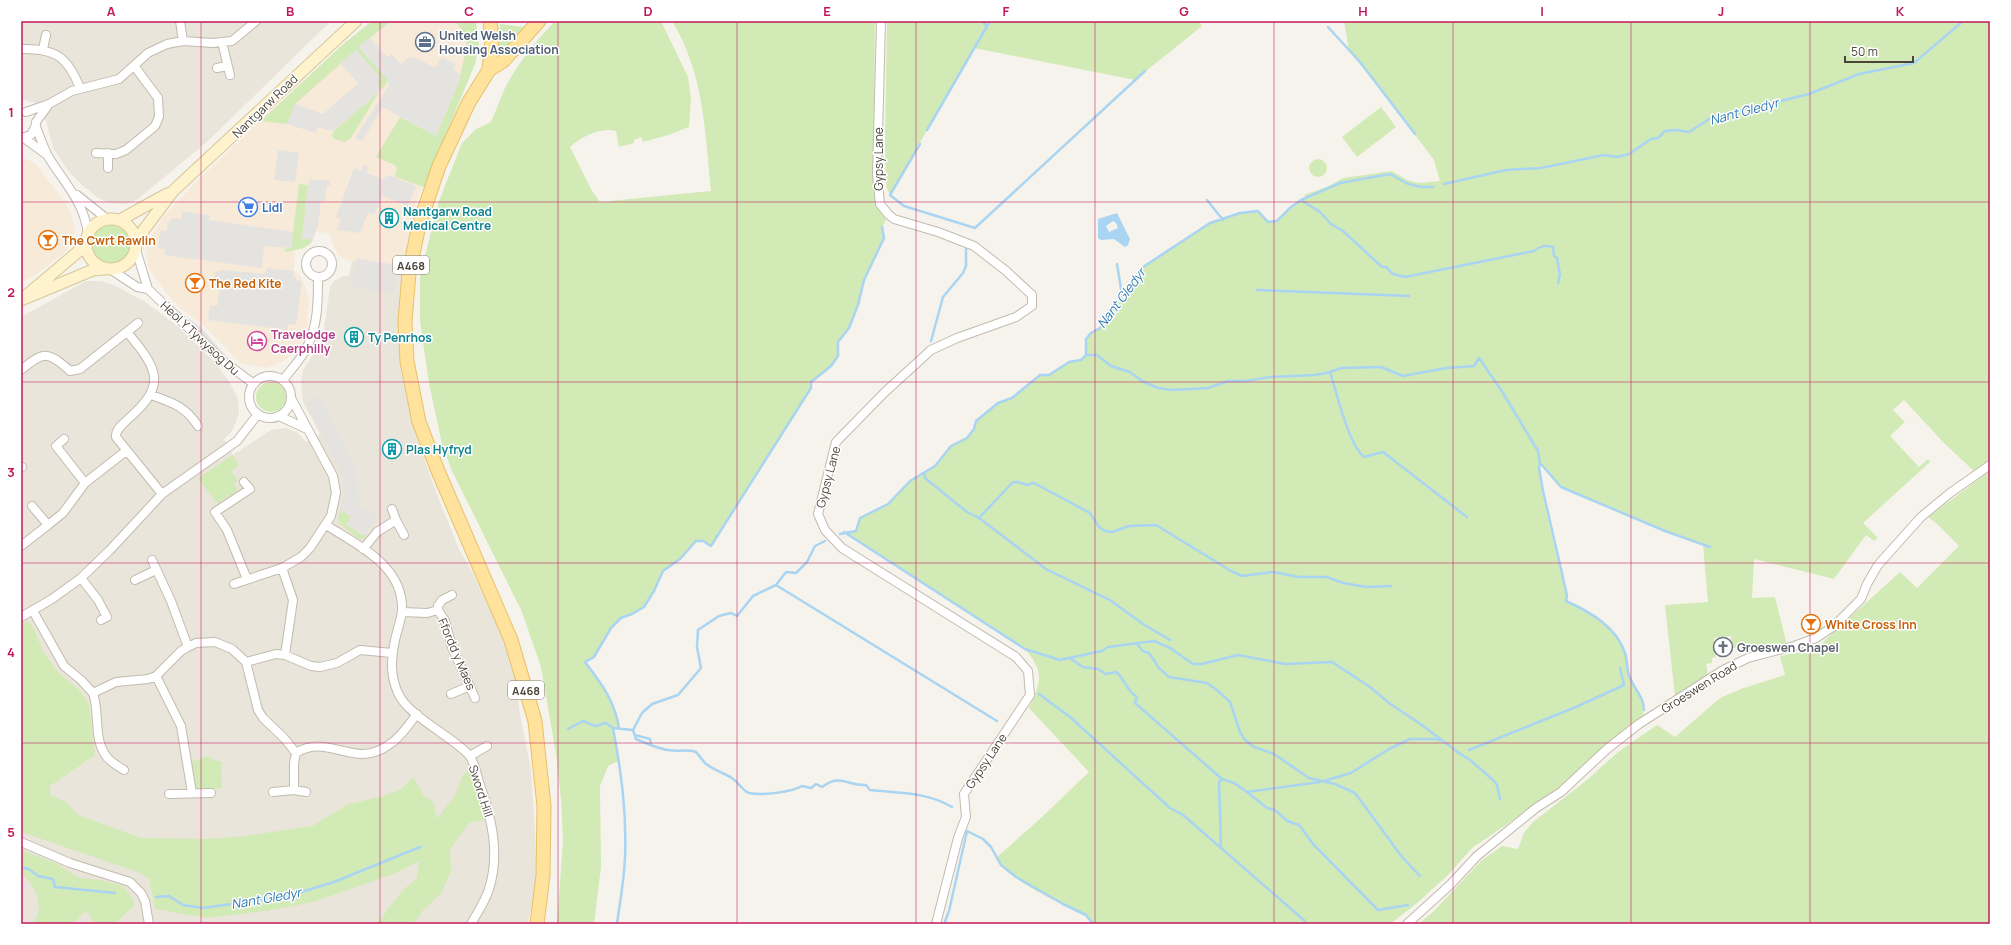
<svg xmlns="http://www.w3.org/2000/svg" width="2011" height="945" font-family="Manrope,sans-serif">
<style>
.residential{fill:#eae5da}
.commercial{fill:#f7ead8}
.green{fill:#d2eab5}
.parking{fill:#e5e3e0}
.water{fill:#a9d4f2;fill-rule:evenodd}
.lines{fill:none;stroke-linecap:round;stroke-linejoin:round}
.stream{stroke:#a9d4f2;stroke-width:2.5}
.minor-casing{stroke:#c2bbae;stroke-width:10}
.secondary-casing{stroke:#d6c79b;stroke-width:13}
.primary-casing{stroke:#e6c16a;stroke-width:15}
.minor{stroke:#fff;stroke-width:8}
.secondary{stroke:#fff3cd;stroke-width:11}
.primary{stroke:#ffe39c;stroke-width:13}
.grid{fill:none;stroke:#c2185b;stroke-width:1;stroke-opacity:0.55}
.labels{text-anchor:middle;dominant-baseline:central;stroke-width:3;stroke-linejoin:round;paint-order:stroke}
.shield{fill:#fff;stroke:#817c74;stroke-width:1}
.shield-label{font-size:11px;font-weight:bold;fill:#4b4439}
.service-label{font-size:12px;font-weight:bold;fill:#4e5e75;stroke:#fff;text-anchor:start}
.street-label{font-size:12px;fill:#4b4439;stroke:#fff}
.shop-label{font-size:12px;font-weight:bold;fill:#366cbe;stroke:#fff;text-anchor:start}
.culture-label{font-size:12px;font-weight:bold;fill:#0d838f;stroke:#fff;text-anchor:start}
.food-label{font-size:12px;font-weight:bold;fill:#c56008;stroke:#fff;text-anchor:start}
.hotel-label{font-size:12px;font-weight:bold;fill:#b23c85;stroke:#fff;text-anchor:start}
.worship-label{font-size:12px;font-weight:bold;fill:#5b616d;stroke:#fff;text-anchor:start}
.water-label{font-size:13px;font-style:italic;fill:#2e7ab2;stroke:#fff}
.neatline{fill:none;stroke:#c2185b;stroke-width:1.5}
.grid-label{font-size:13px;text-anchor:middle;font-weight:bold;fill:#c2185b}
</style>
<rect width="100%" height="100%" fill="#f6f3ec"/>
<path class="residential" d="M21 21H331L208 141 138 199 126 204 111 203 98 198 81 184 70 173 53 148 47 124 39 104 21 99Z
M352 261 404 266 399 326 401 372 413 427 436 492 459 549 473 573 503 639 516 677 520 715 531 770 535 830 536 861 534 893 528 924H21V317L86 281H101L116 286 145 302 175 324 215 362 230 383 238 399 239 414 232 431 224 439 233 455 271 430 286 428 298 433 306 442 320 434 303 402 301 383 303 370 320 343 324 329 330 287 334 281 343 276H349Z"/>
<path class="commercial" d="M377 21H475L476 31 414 210 404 266 356 258 355 262 347 260 338 255 332 242 331 234 316 231 312 242 304 248 295 251 294 271 301 277 309 298 307 328 302 341 287 359 274 366 265 368 240 363 203 325 180 308 164 290 149 269 145 245 164 216 194 184 299 84Z
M21 157 35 163 65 202 72 216 75 232 71 244 66 251 38 273 21 283Z"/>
<path class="green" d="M372 21H391L359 47 389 79 382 90 377 83 380 78 356 50 295 104 287 124 261 121 341 46Z
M449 21H476L479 46 475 64 429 175 426 188 394 176 397 170 395 165 376 157 400 117 436 136 459 81 467 46 465 35 458 24Z
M555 21H661L688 77 691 99 689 127 668 135 643 142 641 137 634 140V143L619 147 616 131C601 127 581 137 570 147L592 191 600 202 711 191C705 132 704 73 672 21H875L873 180 876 204 886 220 882 227 884 238 864 280 858 305 849 328 838 342V356L831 366 811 382V388L711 546 703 541H696L680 559 663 571 654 591 644 607 632 614 621 618 611 628 594 657 585 662C601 683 615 701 619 728H613L619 761 608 766 600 786 601 867 594 924H557L563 840 561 799 556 754 541 667 522 612 452 471 442 444 429 383 420 321V276L439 201 462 143 476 129 491 122C496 111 500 99 505 88 518 63 536 41 555 21Z
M887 21H1199L1202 26 1135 80 974 48 890 195 886 186 885 145Z
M1344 21H1990V462L1975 472 1944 443 1904 400 1893 410 1905 422 1890 436 1919 467 1928 459 1930 462 1863 523 1878 538 1874 541 1866 535 1834 579 1754 559 1752 598 1775 597 1787 645 1748 654 1747 646 1732 648 1731 636 1714 638 1716 657 1712 658V663L1706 664 1708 675 1675 696 1665 605 1708 602 1703 545 1665 531 1561 487 1540 464C1535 477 1562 574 1567 595L1566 601C1590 612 1615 626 1625 653 1628 661 1626 671 1630 680 1638 696 1648 699 1642 719L1608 743 1578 774 1550 795 1472 848 1449 874 1416 904 1390 924H1093C1084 913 1074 910 1062 904 1040 893 1010 879 996 858L1042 817 1089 772 1029 708C1041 681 1045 673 1025 649L844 532 855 531 860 518 888 504 910 481 935 466 951 446 967 438 974 429 976 421 998 403 1012 398 1040 375H1049L1069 362 1081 360 1086 355V339L1091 333 1100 328 1109 311 1122 296 1143 267 1210 223 1240 213 1258 211 1268 222C1283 220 1291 205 1306 198L1304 195 1329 186 1343 178 1392 171 1407 180 1419 183 1440 181 1434 160 1376 83 1349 51Z
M500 24 525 27 497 58Z
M379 92 351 138 344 142 334 139 332 136 334 131Z
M1381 107 1396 127 1357 157 1342 137Z
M1309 168a9 9 0 1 1 18 0a9 9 0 1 1-18 0Z
M299 184 308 185 302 238 310 239 312 242 304 248 286 252 284 249 291 248Z
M92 244a19 19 0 1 1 38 0a19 19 0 1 1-38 0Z
M256 397a15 15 0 1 1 30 0a15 15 0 1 1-30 0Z
M233 455 239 465 231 471 238 481 234 484 237 488 236 492 218 503 216 502 198 478Z
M1990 471V924H1418L1432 913 1481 861 1502 846 1518 849 1524 833 1532 823 1587 780 1618 752 1657 725 1675 737 1720 698 1741 689 1785 675 1780 656 1807 651 1822 643 1900 572 1917 588 1959 546 1936 523 1928 517Z
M344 495 341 511 351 516 363 536 364 534 366 536 363 539H359L339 523 338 519Z
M28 621 33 627 43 651 57 671 80 691 89 704 95 755 50 786V795L66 802 78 815 141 838 209 839 245 836 312 826 349 804 384 796 403 788 413 777 424 796 433 802 437 819 456 794 462 776 469 770 488 819 469 823 450 849 451 871 441 894 424 909 413 924H377L402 891 417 878 419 861 396 873 313 902 273 910 207 918 155 909 149 879 138 872 21 832V624Z
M208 756 215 761H221L222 788 212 789 211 793H192L188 763Z
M21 850 55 863 80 878 101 880 123 886 133 899 134 906 114 924H93L92 918 86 911 72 924H32C35 920 39 914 39 910 39 897 32 880 21 874Z"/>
<path class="parking" d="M370 38 387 57 392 54 401 64 410 57 417 58 435 68 442 57 456 65 453 70 460 74 459 81 436 136 383 107 362 141 355 138 389 85 387 79 358 47Z
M356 50 381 78 377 83 382 90 333 131 317 127 316 133 287 124 295 104 323 114 358 83 340 63Z
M278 150 299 153 295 182 274 180Z
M363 165 368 167 367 173 383 179 387 176H392L416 186 408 206 382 196 374 215 368 213 360 233 337 230 341 219 336 217 354 168 361 171Z
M309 179 331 181 330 186H327L325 201H321L318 226 312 242 310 239H302Z
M182 211 210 215 209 220 293 232 291 248 264 246 262 268 164 255 165 249 158 248 160 231H166L168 224 172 218 181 219Z
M356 258 398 265 394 294 351 286Z
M268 268 294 271 293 277H296V280L302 281 296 325 288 324V330L208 320 210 306H217L221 283 214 282 215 272 223 270 264 274Z
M178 311 200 326 228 358 205 338Z
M320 396 355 467 359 495 358 506 377 517 363 536 346 524 351 517 341 511 344 495 341 473 306 403Z"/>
<path class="water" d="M1117 213 1130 239 1128 245 1125 247 1114 239 1101 240 1098 238V219ZM1113 221 1116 223 1118 228 1109 232 1106 226Z"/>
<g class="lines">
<path class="stream" d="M983 21 986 26
M1328 27 1360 62 1415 134
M927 130 990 21
M920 144 890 195 904 206 975 228 1145 71
M1444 184 1506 170 1541 168 1604 155 1617 157 1629 154 1651 139 1658 138 1665 131 1676 130 1689 132 1711 118 1809 94 1859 74 1914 63 1963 21
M1207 200 1223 220
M1301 200 1320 212 1331 224 1343 231 1382 267H1386L1393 274 1405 277 1534 251C1540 246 1545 245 1553 247L1554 256 1557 258 1560 275 1558 283
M1117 264 1122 295
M1257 290 1409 296
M931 341 943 297 963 273 966 266V249
M1086 355H1097L1111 366 1130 372 1142 381 1158 388 1172 390 1208 388 1228 381H1246L1270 377 1316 375 1330 372 1341 368 1381 367 1403 376 1446 368 1474 366 1479 358 1503 393 1538 451 1540 464 1539 468 1543 491 1567 595 1566 601C1590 612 1616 626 1625 653 1628 662 1626 671 1631 680 1636 691 1644 698 1644 710
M1330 372C1337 393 1348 444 1364 457L1383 452 1467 517
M1541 464 1561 487 1665 531 1710 547
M924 473 925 478 967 512 979 518 1046 569 1110 600 1143 624 1170 640
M979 518 1013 482H1018L1027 485 1034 483 1090 513 1099 527 1105 531 1112 532 1129 526 1156 525 1231 571 1242 576 1273 572 1299 577H1327L1343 583 1367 587 1391 586
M844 532 1025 649 1060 660 1102 651 1108 647 1154 641 1170 648 1193 664H1202L1238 655 1285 664 1332 662 1370 687 1389 703 1419 723 1459 753 1470 760 1493 780 1497 785 1500 799
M840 534 856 531 860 518 888 504 910 481 935 466 951 446 967 438 974 429 976 421 998 403 1012 398 1040 375H1049L1069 362 1081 360 1086 355V339L1091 333 1100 328 1109 311 1122 296 1143 267 1210 223 1240 213 1258 211 1268 222 1277 221 1291 207 1301 200 1340 183 1390 174 1408 184 1421 187H1433
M776 585 997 721
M1137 644 1143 651 1149 653 1159 668 1169 677 1207 683 1218 691 1230 702 1240 732 1245 740 1254 747 1274 754 1309 778 1335 784 1355 793 1402 857 1420 876
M1071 659 1083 667 1098 669 1106 674 1116 672C1125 679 1126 690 1137 697L1135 703 1222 779 1234 783 1247 792 1267 808 1275 810 1287 821 1299 825 1313 844 1378 910 1408 905
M1039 694 1070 717 1170 808 1183 815 1305 921
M613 728C621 771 627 813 625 858 624 880 620 902 617 924
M619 728C615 701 601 683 585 662L594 657 611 628 621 618 632 614 644 607 654 591 663 571 680 559 696 541H703L711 546 811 388V382L831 366 838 356V342L849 328 858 305 864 280 884 238 882 227
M568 729 583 721 595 726 606 723 613 728 633 730 642 713 652 704 678 695 701 668 697 647 698 630 719 616 731 613 737 616 753 596 776 585 786 572 796 573 807 562 815 546 825 541
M633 730 636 739C643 742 660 749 668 750 677 752 687 749 696 752 699 755 702 760 705 763 713 770 724 773 732 778 738 782 743 791 749 793 760 796 793 792 802 786L811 788 816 784 822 787C841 773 847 786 866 785L870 790C899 793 927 792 952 807
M635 735 650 739 651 744
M1469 750 1576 707 1624 685 1620 668
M1324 781 1351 773 1389 749 1410 739H1433L1441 740
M1247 792 1320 782
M1221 848 1219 782 1222 779
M21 867 29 869 38 876 53 879 55 887 115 893
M156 897 169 896 183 905 203 908 288 896 334 882 420 847
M944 924 949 911 967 831 983 839 991 847 1001 865 1016 877 1063 904 1086 915 1093 924"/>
<defs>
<path id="minor" d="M180 21 183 41
M881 21 877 174 880 204 888 214 894 219 938 232 974 246 1005 270 1032 295V306L1016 317 957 338 931 350 885 392 836 442 818 514 825 530 842 548 1016 657 1028 671 1030 695 964 794 966 817 958 838 936 924
M222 42 230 75
M24 49C57 49 68 58 80 88
M43 49 46 35
M217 68 227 66
M49 104 72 91 119 79 148 53 167 44 183 41 213 43 232 41 256 21
M26 112 49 104 36 122
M36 127C40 137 44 149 49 158 66 185 84 202 88 234
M21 138 31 135 36 125
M24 138 47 155
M96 153 116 154 126 150 155 126 159 117 158 98 135 67
M108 153V168
M77 195 107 219
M136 250 148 289 223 361 254 384
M306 264a13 13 0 1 1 26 0a13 13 0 1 1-26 0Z
M110 269 137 287 148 289
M127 332C158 369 168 385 127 420 122 425 115 430 116 437L162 494
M21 370C44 351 48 351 70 371L80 369 138 323
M249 397a21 21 0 1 1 42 0a21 21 0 1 1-42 0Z
M283 380C290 371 299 361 305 351 318 328 318 303 318 278
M151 395C173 403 185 406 198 426
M279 416 307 429
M64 439 56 446 85 483
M21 467H22
M244 482 250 489 215 512 227 530 247 579
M392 509 396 520
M48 525 63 513 85 483 126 451
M326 525C359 546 404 566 402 611 401 620 397 631 395 640 391 660 390 675 398 693 408 716 450 735 468 754 475 761 477 777 480 785 492 819 500 854 489 889 485 902 477 913 471 924
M21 546 48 525 32 506
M363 549 377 532 396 520 404 535
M152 560 171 601 188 647
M282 568 293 600 285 655
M81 578 98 600 107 617 101 620
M135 580 156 570
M234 584 282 568 301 557 310 548 331 516 336 493 333 476 291 398
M452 595 442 600 438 606V610L445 621 452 647 475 698
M33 611 64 666 81 680 93 693 116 682 148 679 156 676 181 651 188 647 196 643 215 642 232 649 246 662 258 710 263 718 284 738 296 753C329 732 354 771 390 744 401 737 409 724 417 714
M402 612 427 613 438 610
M21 617 52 599 81 578 110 550 162 494 237 441 258 414
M246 662 276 654 285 655 311 666 320 667 337 663 360 650 392 653
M156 676 181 726 192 793
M93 693C100 713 93 738 106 756 110 762 118 766 124 770
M451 694 470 686
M470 756 487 746
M294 790 306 792
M273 792 294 790V763L296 753
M169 794 211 793
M21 842 70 863 130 882 141 893 145 901 149 924
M1407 924 1451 884 1477 856 1536 808 1561 792 1607 749 1639 724 1723 670 1748 658 1794 646 1816 638 1834 626 1861 599 1867 584 1878 565 1921 517 1950 493 1990 465"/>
<path id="secondary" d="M86 244a25 25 0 1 1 50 0a25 25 0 1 1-50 0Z
M120 220 167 194
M137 244 143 231 173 191 356 21
M27 295 86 245
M21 300 93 270 105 269"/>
<path id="primary" d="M489 70 492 40 490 21
M537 924 543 875 544 806 535 721 511 640 438 471 419 422 407 361 405 321 409 273 419 225 439 166 469 102 489 70 503 61 539 21"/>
</defs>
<use href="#minor" class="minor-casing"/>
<use href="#secondary" class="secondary-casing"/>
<use href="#primary" class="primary-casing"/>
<use href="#minor" class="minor"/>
<use href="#secondary" class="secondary"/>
<use href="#primary" class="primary"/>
</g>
<path class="grid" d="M201 21V924M380 21V924M558 21V924M737 21V924M916 21V924M1095 21V924M1274 21V924M1453 21V924M1631 21V924M1810 21V924M21 202H1990M21 382H1990M21 563H1990M21 743H1990"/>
<defs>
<symbol id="office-ring" viewBox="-11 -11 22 22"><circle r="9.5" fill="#fff" stroke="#5c6f8a" stroke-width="1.5"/><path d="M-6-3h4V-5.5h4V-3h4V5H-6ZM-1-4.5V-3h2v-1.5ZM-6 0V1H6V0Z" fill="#5c6f8a"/></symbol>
<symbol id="supermarket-ring" viewBox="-11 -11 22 22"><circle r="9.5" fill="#fff" stroke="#3f7fe0" stroke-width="1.5"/><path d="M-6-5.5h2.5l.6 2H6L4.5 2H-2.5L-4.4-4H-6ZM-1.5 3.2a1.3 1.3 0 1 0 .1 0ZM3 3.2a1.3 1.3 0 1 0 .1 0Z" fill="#3f7fe0"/></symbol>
<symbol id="building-ring" viewBox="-11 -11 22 22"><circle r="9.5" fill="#fff" stroke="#0f9aa8" stroke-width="1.5"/><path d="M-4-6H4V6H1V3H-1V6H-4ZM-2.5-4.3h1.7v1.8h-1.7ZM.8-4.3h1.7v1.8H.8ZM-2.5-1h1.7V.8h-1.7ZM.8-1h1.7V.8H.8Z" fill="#0f9aa8"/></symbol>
<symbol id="bar-ring" viewBox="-11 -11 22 22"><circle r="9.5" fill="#fff" stroke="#e8710a" stroke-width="1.5"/><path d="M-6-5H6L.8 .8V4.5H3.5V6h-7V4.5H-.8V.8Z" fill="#e8710a"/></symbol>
<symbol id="hotel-ring" viewBox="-11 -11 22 22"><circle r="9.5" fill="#fff" stroke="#d1479c" stroke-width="1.5"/><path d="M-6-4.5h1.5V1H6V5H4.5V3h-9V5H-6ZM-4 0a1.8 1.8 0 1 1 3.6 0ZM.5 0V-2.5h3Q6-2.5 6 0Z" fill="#d1479c"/></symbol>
<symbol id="church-ring" viewBox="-11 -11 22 22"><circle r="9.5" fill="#fff" stroke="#6b7280" stroke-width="1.5"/><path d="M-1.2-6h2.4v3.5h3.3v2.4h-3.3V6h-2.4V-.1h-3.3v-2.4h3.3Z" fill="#6b7280"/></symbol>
</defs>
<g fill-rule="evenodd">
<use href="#office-ring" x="414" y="31" width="22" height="22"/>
<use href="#supermarket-ring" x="237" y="196" width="22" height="22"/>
<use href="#building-ring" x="378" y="207" width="22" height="22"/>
<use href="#bar-ring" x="37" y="229" width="22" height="22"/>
<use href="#bar-ring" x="184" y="272" width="22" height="22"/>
<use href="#building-ring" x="343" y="326" width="22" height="22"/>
<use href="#hotel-ring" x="246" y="330" width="22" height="22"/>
<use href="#building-ring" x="381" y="438" width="22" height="22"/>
<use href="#bar-ring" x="1800" y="613" width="22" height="22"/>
<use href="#church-ring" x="1712" y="636" width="22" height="22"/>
</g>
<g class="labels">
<g class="shield">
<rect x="393" y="256" width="36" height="18" rx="3"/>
<rect x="508" y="681" width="36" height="18" rx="3"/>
</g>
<g class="shield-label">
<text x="411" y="265">A468</text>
<text x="526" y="690">A468</text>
</g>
<g class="service-label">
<text x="439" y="35">United Welsh<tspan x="439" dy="14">Housing Association</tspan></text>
</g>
<g class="street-label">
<text transform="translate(265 106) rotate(-44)">Nantgarw Road</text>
<text transform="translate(878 159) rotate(-90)">Gypsy Lane</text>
<text transform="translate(200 338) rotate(43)">Heol Y Tywysog Du</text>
<text transform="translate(828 477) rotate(-75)">Gypsy Lane</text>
<text transform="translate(457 654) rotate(67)">Ffordd y Maes</text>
<text transform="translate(1699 687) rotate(-32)">Groeswen Road</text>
<text transform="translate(986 761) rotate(-56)">Gypsy Lane</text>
<text transform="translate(481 791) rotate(72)">Sword Hill</text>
</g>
<g class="shop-label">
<text x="262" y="207">Lidl</text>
</g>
<g class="culture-label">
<text x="403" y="211">Nantgarw Road<tspan x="403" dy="14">Medical Centre</tspan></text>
<text x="368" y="337">Ty Penrhos</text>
<text x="406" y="449">Plas Hyfryd</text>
</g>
<g class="food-label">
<text x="62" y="240">The Cwrt Rawlin</text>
<text x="209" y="283">The Red Kite</text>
<text x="1825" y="624">White Cross Inn</text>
</g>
<g class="hotel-label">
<text x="271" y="334">Travelodge<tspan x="271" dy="14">Caerphilly</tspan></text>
</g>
<g class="worship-label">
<text x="1737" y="647">Groeswen Chapel</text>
</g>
<g class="water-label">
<text transform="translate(1744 111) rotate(-15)">Nant Gledyr</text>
<text transform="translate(1121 298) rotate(-53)">Nant Gledyr</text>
<text transform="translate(266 898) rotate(-10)">Nant Gledyr</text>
</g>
</g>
<rect width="2011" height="945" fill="none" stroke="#ffffff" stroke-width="44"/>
<path d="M1845 56v6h68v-6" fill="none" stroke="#4b4439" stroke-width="2"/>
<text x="1851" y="56" font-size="12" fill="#4b4439" stroke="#ffffff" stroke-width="3" paint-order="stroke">50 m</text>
<rect x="22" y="22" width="1967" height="901" class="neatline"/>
<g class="grid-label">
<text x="111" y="16">A</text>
<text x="290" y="16">B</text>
<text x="469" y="16">C</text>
<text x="648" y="16">D</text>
<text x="827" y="16">E</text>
<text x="1006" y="16">F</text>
<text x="1184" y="16">G</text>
<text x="1363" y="16">H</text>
<text x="1542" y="16">I</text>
<text x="1721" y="16">J</text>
<text x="1900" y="16">K</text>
<text x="11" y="117">1</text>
<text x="11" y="297">2</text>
<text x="11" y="477">3</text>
<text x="11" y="657">4</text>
<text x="11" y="837">5</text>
</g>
</svg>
